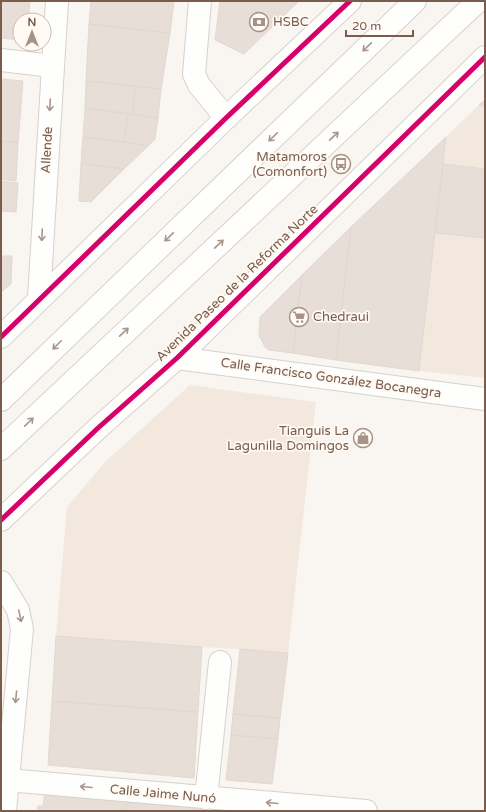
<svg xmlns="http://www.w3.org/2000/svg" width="486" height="812" font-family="'Varela Round',sans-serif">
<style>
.residential{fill:#f2e8de}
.building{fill:#e6ded7;stroke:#e2d8d2}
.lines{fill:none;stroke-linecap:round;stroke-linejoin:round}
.minor-casing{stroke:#d7d1cb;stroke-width:24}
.tertiary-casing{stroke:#d7d1cb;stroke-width:24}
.secondary-casing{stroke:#d9d2cb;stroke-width:24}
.minor{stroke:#fefefd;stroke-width:22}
.tertiary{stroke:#fefefd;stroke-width:22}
.secondary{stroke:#fefefd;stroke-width:22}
.cycleway-casing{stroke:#fffaf3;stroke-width:8}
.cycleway{stroke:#d6006c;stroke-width:5}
.oneway{stroke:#a8958b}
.labels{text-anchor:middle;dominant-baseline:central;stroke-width:3.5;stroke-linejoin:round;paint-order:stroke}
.poi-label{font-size:13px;fill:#7a5c4d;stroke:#fffaf3;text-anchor:start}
.street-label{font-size:13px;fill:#7a5c4d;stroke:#fffaf3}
</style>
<rect width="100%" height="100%" fill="#f9f5f0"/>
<path class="residential" d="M479 105 485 106V169L443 164 446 137Z
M435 233 485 238V378L419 371Z
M190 385 316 402 288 653 56 636 67 507 106 461Z"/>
<path class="building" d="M1 1H30L28 20H20V40L1 38Z
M91 1H174L170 33 89 24Z
M220 1H299L244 54 215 40Z
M89 24 170 33 161 89 86 81Z
M1 79 23 81 18 143 1 141Z
M86 81 136 86 132 114 85 108Z
M136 86 161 89 158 118 132 114Z
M485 100V106L479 105Z
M85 108 128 114 124 142 83 137Z
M128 114 158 118 155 139 148 146 124 142Z
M83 137 124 142 148 146 124 169 81 163Z
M446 137 419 371 336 360 351 227Z
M1 141 18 143 16 181 1 179Z
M81 163 124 169 91 202 79 201Z
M443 164 485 169V238L435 233Z
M1 181 18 183 16 212 1 211Z
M351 227 336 360 293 353 302 275Z
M1 256H12L11 284 1 292Z
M302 275 293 353 269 350 265 347 259 335 260 317Z
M56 636 202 647 198 712 52 701Z
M240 649 288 653 280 718 233 714Z
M52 701 198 712 194 778 48 765Z
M233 714 280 718 278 739 231 735Z
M231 735 278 739 272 784 226 780Z
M45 792 127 799 126 811H37L38 806H43Z
M127 802 206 808V811H126Z"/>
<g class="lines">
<defs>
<path id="minor" d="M200 1 194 74 199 85 226 118
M1 60 52 66
M39 298 57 1
M177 358 485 399
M7 780 366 811
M206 798 220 662"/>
<path id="tertiary" d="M1 337 226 118 350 1
M1 520 98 428 177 358 485 57
M1 582 18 610 22 629 5 811"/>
<path id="secondary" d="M1 400 415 1
M1 449 478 1"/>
</defs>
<use href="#minor" class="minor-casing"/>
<use href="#tertiary" class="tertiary-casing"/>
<use href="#secondary" class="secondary-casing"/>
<use href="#minor" class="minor"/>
<use href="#tertiary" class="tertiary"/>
<use href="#secondary" class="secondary"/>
<defs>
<path id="cycleway" d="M1 337 226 118 350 1
M1 520 98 428 177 358 485 57"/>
</defs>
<use href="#cycleway" class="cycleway-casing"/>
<use href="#cycleway" class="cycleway"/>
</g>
<defs><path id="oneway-shaft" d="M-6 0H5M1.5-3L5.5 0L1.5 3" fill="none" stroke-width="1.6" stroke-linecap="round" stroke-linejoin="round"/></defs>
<g class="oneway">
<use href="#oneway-shaft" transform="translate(367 47) rotate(136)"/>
<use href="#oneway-shaft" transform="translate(50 105) rotate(93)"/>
<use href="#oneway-shaft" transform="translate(334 136) rotate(-43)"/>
<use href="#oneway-shaft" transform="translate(273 137) rotate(136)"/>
<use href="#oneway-shaft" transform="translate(42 235) rotate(93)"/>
<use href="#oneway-shaft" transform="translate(169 237) rotate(136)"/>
<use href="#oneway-shaft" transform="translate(219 244) rotate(-43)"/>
<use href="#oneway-shaft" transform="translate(124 332) rotate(-43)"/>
<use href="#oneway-shaft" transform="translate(57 345) rotate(135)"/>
<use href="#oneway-shaft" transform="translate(29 422) rotate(-44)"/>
<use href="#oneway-shaft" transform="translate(20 616) rotate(78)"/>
<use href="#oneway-shaft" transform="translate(16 697) rotate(96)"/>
<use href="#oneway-shaft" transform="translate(86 787) rotate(-175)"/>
<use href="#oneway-shaft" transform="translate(272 803) rotate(-175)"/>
</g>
<defs>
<symbol id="bank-ring" viewBox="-11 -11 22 22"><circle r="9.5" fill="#fffaf3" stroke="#a69286" stroke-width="1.5"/><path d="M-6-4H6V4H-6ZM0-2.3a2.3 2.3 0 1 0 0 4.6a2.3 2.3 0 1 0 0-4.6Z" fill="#a69286"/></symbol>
<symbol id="bus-ring" viewBox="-11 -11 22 22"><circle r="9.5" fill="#fffaf3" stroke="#a69286" stroke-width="1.5"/><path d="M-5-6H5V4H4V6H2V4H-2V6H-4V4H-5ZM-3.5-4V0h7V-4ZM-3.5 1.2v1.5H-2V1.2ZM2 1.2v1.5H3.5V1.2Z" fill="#a69286"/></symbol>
<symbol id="supermarket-ring" viewBox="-11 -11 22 22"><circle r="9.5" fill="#fffaf3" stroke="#a69286" stroke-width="1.5"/><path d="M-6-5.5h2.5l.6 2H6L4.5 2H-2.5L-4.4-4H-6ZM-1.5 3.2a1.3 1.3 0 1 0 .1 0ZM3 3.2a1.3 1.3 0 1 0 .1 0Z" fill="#a69286"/></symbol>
<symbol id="shop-ring" viewBox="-11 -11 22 22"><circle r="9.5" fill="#fffaf3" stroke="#a69286" stroke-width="1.5"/><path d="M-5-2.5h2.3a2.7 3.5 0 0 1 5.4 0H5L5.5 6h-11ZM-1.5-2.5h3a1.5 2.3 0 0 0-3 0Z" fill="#a69286"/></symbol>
</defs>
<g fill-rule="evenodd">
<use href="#bank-ring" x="248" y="11" width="22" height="22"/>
<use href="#bus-ring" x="330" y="153" width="22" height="22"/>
<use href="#supermarket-ring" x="288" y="306" width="22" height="22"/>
<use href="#shop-ring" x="352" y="427" width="22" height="22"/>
</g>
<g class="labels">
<g class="poi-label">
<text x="273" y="22">HSBC</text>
<text x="327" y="157" text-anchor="end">Matamoros<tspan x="327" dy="15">(Comonfort)</tspan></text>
<text x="313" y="317">Chedraui</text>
<text x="349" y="431" text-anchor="end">Tianguis La<tspan x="349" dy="15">Lagunilla Domingos</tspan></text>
</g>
<g class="street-label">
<text transform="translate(47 150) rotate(-87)">Allende</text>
<text transform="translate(237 283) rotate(-44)">Avenida Paseo de la Reforma Norte</text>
<text transform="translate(331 378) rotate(8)">Calle Francisco González Bocanegra</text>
<text transform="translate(163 794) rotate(5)">Calle Jaime Nunó</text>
</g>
</g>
<rect width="486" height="812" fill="none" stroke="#7a5c4d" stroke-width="4"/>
<g transform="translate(32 32)"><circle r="19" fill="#fffaf3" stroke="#cabbb1"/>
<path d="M0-3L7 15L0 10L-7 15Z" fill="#a69286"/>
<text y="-6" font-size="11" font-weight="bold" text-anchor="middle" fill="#7a5c4d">N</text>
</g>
<path d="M346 30v6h67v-6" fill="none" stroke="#7a5c4d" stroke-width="2"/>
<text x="352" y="30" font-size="12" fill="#7a5c4d" stroke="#fffaf3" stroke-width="3" paint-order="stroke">20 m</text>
</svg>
